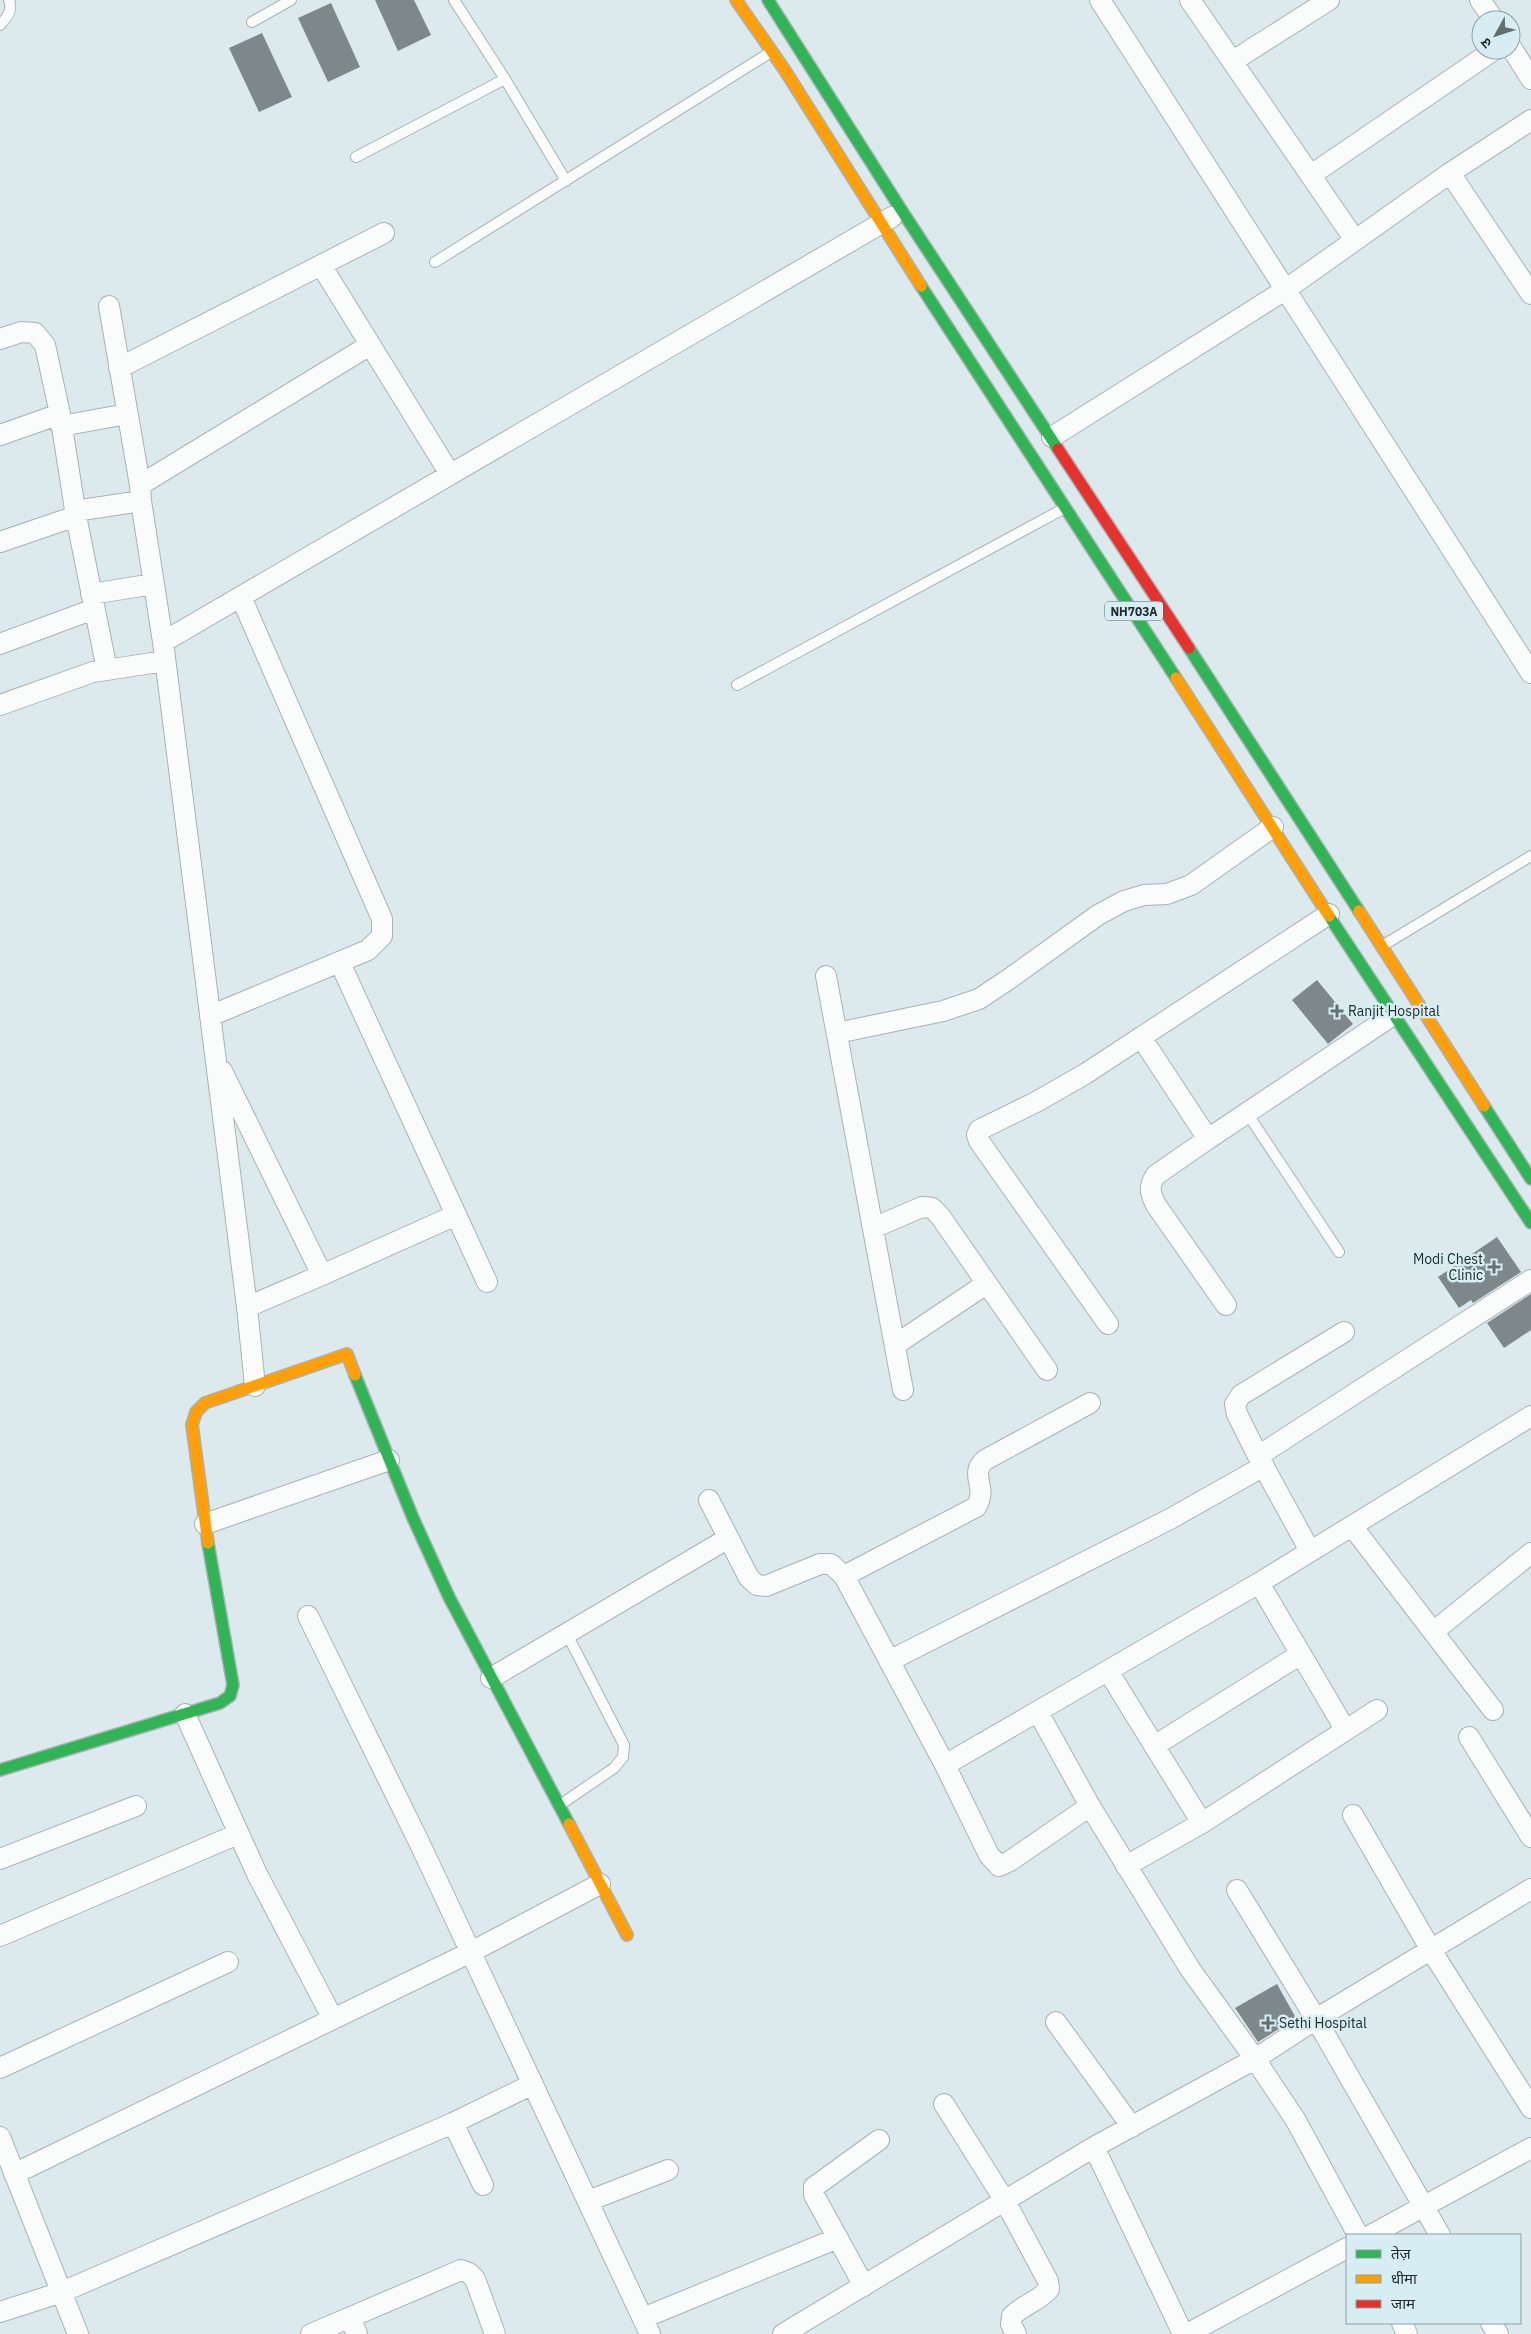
<svg xmlns="http://www.w3.org/2000/svg" width="1531" height="2334" font-family="'IBM Plex Sans','Noto Sans Devanagari',sans-serif">
<style>
.building{fill:#7e888b}
.lines{fill:none;stroke-linecap:round;stroke-linejoin:round}
.lane-casing{stroke:#a8b2b4;stroke-width:12}
.street-casing{stroke:#a8b2b4;stroke-width:22}
.fast-casing{stroke:#a8b2b4;stroke-width:14}
.slow-casing{stroke:#a8b2b4;stroke-width:14}
.jam-casing{stroke:#a8b2b4;stroke-width:14}
.lane{stroke:#fafcfc;stroke-width:10}
.street{stroke:#fafcfc;stroke-width:20}
.fast{stroke:#30b455;stroke-width:11}
.slow{stroke:#ff9f0a;stroke-width:11}
.jam{stroke:#e5322d;stroke-width:11}
.poi-dot{fill:#646e71;stroke:#d6eef3;stroke-width:2}
.labels{text-anchor:middle;dominant-baseline:central;stroke-width:5;stroke-linejoin:round;paint-order:stroke}
.shield{fill:#d6eef3;stroke:#596669;stroke-width:1}
.shield-label{font-size:12px;font-weight:bold;fill:#232c2e}
.poi-label{font-size:14px;fill:#232c2e;stroke:#d6eef3;text-anchor:start}
</style>
<rect width="100%" height="100%" fill="#dceaed"/>
<path class="building" d="M375 0H414L431 35 398 51Z
M331 3 360 67 328 82 298 18Z
M262 33 292 97 259 112 229 48Z
M1317 980 1353 1024 1328 1044 1292 1000Z
M1497 1237 1521 1272 1473 1303 1471 1300 1459 1308 1438 1277Z
M1531 1294V1330L1504 1348 1487 1323Z
M1277 1984 1296 2018 1258 2042 1235 2008Z"/>
<g class="lines">
<defs>
<path id="lane" d="M454 0 505 79 566 181
M252 22 291 0
M0 25C7 18 13 10 9 0
M356 157 505 79
M435 262 771 52
M737 685 1065 508
M1382 946 1531 856
M1247 1113 1339 1252
M560 1805 614 1768 623 1757 624 1745 567 1634"/>
<path id="street" d="M1100 0 1531 673
M1190 0 1355 240
M1480 0 1494 20
M1511 47 1531 79
M1233 61 1329 0
M1450 173 1531 294
M1311 175 1494 50
M321 265 450 474
M109 306 140 485 141 501 163 642 247 1307 255 1386
M0 339 21 332 35 333 45 345 60 414 76 516 107 670
M119 368 384 233
M61 426 127 414
M0 435 60 414
M1052 437 1285 290 1450 173 1531 120
M140 485 370 345
M75 511 141 501
M0 542 76 516
M91 594 154 584
M163 642 892 217
M0 644 94 609
M0 705 93 672 165 661
M340 963 487 1282
M826 976 903 1390
M210 1016 368 950 382 936V919L241 597
M837 1033 943 1011 979 999 1009 979 1098 915 1124 901 1144 895 1167 894 1191 885 1273 827
M1141 1037 1208 1139 1393 1015
M222 1071 322 1275 456 1215
M1208 1139 1156 1175C1148 1187 1150 1193 1156 1205L1226 1305
M873 1228 922 1207 932 1208 940 1216 1047 1370
M247 1307 322 1275
M1108 1324 979 1141 977 1135 979 1130 1036 1102 1085 1074 1329 914
M895 1345 986 1284
M1258 1456 1531 1280
M709 1500 749 1578 757 1585 766 1586 820 1564H831L844 1576 945 1765 989 1855 999 1866 1010 1861 1090 1806
M205 1524 389 1460
M1352 1526 1493 1710
M1310 1551 1258 1456 1237 1414 1235 1404 1241 1395 1344 1332
M844 1576 976 1507C989 1487 968 1475 985 1460L1090 1403
M1259 1583 1345 1729
M308 1616 419 1842 650 2334
M1433 1632 1531 1553
M889 1661 1170 1519 1264 1466
M1108 1671 1202 1823
M491 1678 727 1539
M1038 1712 1090 1806 1190 1969 1255 2059 1295 2119 1358 2235
M185 1714 257 1874 333 2019
M1469 1737 1531 1837
M1154 1746 1301 1654
M945 1765 1259 1583 1531 1416
M1353 1815 1431 1950 1531 2108
M0 1859 136 1806
M1126 1866 1202 1823 1377 1710
M1237 1890 1316 2019 1440 2235
M0 1936 238 1834
M1056 2022 1132 2127
M0 2068 228 1962
M944 2104 1005 2201 1048 2281 1049 2289C1039 2301 1023 2305 1012 2316L1011 2324 1016 2334
M453 2123 483 2185
M0 2137 78 2334
M1094 2147 1183 2334
M14 2174 471 1952 600 1884
M588 2201 668 2170
M1371 2235 1531 2148
M864 2286 814 2195V2187L879 2140
M0 2312 62 2292 453 2123 533 2084
M350 2318 357 2334
M643 2318 838 2238
M1402 2323 1407 2334
M1491 2323 1498 2334
M311 2334 461 2270 469 2273 475 2279 495 2334
M783 2334 1094 2147 1255 2059 1316 2019 1531 1889
M1187 2334 1347 2248"/>
<path id="fast" d="M768 0 902 211 1058 449
M921 286 1176 678
M1189 648 1359 911
M1329 916 1531 1223
M1484 1106 1531 1179
M355 1375 413 1518 449 1597 569 1824
M0 1770 220 1703 230 1696 233 1685 208 1543"/>
<path id="slow" d="M736 0 784 69 921 286
M1176 678 1329 916
M1359 911 1484 1106
M208 1543 192 1425 196 1412 205 1403 347 1354 355 1375
M569 1824 627 1935"/>
<path id="jam" d="M1058 449 1189 648"/>
</defs>
<use href="#lane" class="lane-casing"/>
<use href="#street" class="street-casing"/>
<use href="#fast" class="fast-casing"/>
<use href="#slow" class="slow-casing"/>
<use href="#jam" class="jam-casing"/>
<use href="#lane" class="lane"/>
<use href="#street" class="street"/>
<use href="#fast" class="fast"/>
<use href="#slow" class="slow"/>
<use href="#jam" class="jam"/>
</g>
<g class="poi-dot">
<path d="M1334.5 1003.5h5v5h5v5h-5v5h-5v-5h-5v-5h5z"/>
<path d="M1491.5 1259.5h5v5h5v5h-5v5h-5v-5h-5v-5h5z"/>
<path d="M1265.5 2015.5h5v5h5v5h-5v5h-5v-5h-5v-5h5z"/>
</g>
<g class="labels">
<rect class="shield" x="1105" y="601.5" width="58" height="19" rx="4"/>
<g class="shield-label">
<text x="1134" y="611">NH703A</text>
</g>
<g class="poi-label">
<text x="1348" y="1011">Ranjit Hospital</text>
<text x="1483" y="1259" text-anchor="end">Modi Chest<tspan x="1483" dy="16">Clinic</tspan></text>
<text x="1279" y="2023">Sethi Hospital</text>
</g>
</g>
<rect x="1346" y="2234" width="175" height="90" fill="#d6eef3" stroke="#8ea0a4"/>
<rect x="1356" y="2250" width="25" height="8" fill="#30b455" stroke="#8ea0a4"/>
<text x="1391" y="2259" font-size="15" fill="#232c2e">तेज़</text>
<rect x="1356" y="2275" width="25" height="8" fill="#ff9f0a" stroke="#8ea0a4"/>
<text x="1391" y="2284" font-size="15" fill="#232c2e">धीमा</text>
<rect x="1356" y="2300" width="25" height="8" fill="#e5322d" stroke="#8ea0a4"/>
<text x="1391" y="2309" font-size="15" fill="#232c2e">जाम</text>
<g transform="translate(1496 35) rotate(230)"><circle r="24" fill="#d6eef3" stroke="#8ea0a4"/>
<path d="M0-4L9 19L0 12L-9 19Z" fill="#646e71"/>
<text y="-8" font-size="14" font-weight="bold" text-anchor="middle" fill="#232c2e">उ</text>
</g>
</svg>
